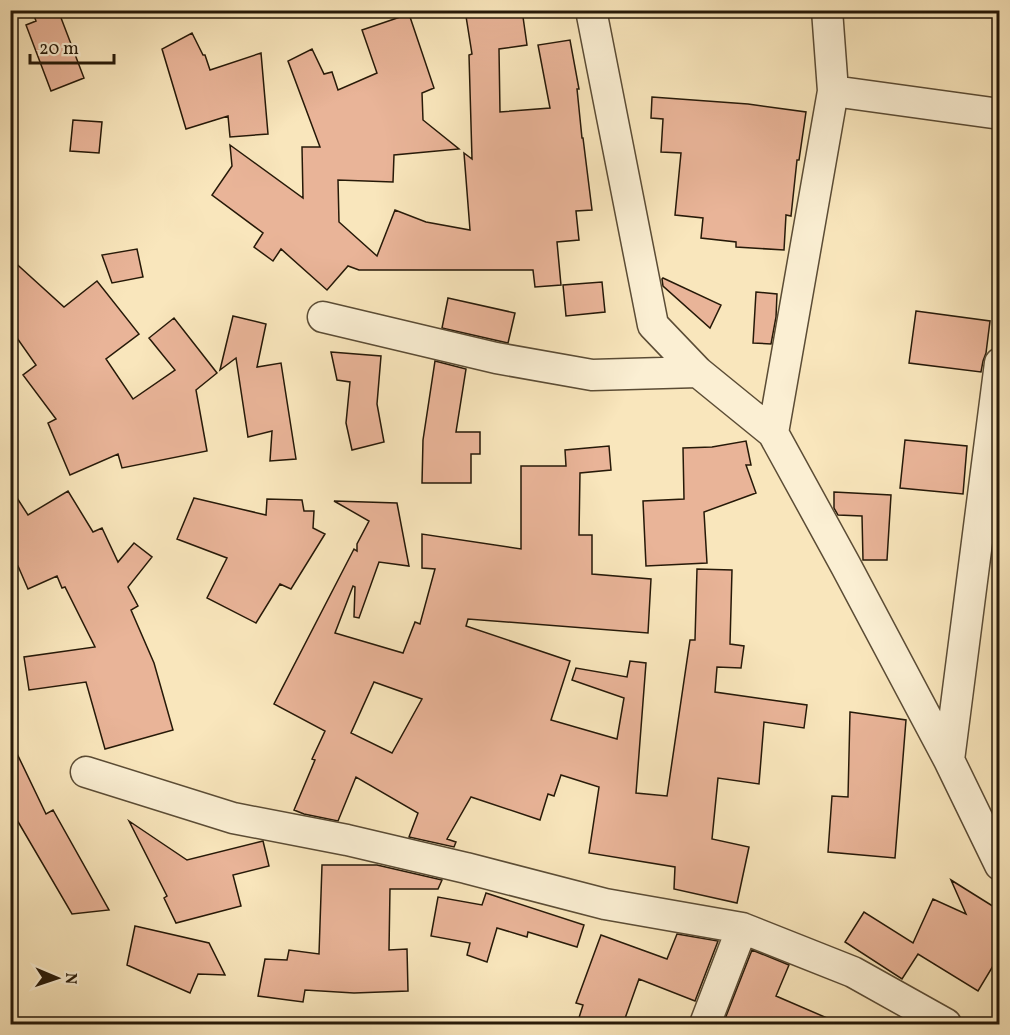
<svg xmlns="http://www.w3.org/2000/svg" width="1010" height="1035" font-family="Vollkorn,serif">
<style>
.building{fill:#e9b498;stroke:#261908;stroke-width:1.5;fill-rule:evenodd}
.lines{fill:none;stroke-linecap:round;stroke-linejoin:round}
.street-casing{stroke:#5b4c35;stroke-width:33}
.street{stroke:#fbefd3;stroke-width:30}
</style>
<rect width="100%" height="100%" fill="#f9e6bc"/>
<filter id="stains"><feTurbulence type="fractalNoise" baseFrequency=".00333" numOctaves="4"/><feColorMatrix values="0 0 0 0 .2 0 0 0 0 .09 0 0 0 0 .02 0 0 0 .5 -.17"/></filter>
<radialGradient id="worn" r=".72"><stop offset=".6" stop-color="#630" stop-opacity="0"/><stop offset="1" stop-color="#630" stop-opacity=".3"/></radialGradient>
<path class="building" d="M32 10H58L84 78 51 91 26 25 36 21Z
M465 10H522L527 45 499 49 500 112 550 108 538 45 570 40 579 89H577L582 138H583L592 210 576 211 579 240 557 242 561 285 535 287 533 270H359L348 266 327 290 281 249 273 261 254 247 263 233 212 195 232 166 230 145 303 198 302 147H320L288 61 312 49 324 74 332 72 338 90 377 73 362 30 409 14 434 88 422 93 423 120 459 149 394 155 393 182 338 180 339 222 377 256 395 210 426 222 470 230 464 153 472 159 469 55 472 54Z
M192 33 203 55H205L210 70 261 53 268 134 230 137 228 116 186 129 162 49Z
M652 97 748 104 806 112 799 160H797L791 216 786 215 784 250 736 247V242L701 238 703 218 675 215 681 153 661 152 663 119 651 118Z
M73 120 102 122 99 153 70 151Z
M137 249 143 277 112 283 102 255Z
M10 258 64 307 97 281 139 334 106 359 133 399 175 370 149 338 174 318 217 373 196 390 207 451 122 468 118 454 70 475 48 423 56 419 23 375 36 365 10 328Z
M663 278 721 305 710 328 663 286 662 279Z
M602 282 605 312 566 316 563 285Z
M756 292 777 294 776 317 771 344 753 343Z
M448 298 515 313 508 343 442 328Z
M916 311 990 321 986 353 983 361 981 372 909 363Z
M233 316 266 324 257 367 281 363 296 459 270 461 272 431 248 437 236 358 220 370Z
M331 352 381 356 377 404 384 442 352 450 346 423 350 382 337 380Z
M435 361 466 369 456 432H480V454H471V483H422L423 440Z
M905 440 967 446 963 494 900 488Z
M746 441 751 465H746L756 493 704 512 707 563 646 566 643 501 684 499 683 448 712 447Z
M609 446 611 470 580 473 579 535H592V574L651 579 648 633 468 619 466 626 570 661 551 720 617 739 624 698 572 680 576 668 627 677 630 661 646 663 636 793 667 796 690 640H695L697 569 732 570 730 644 744 646 741 668 717 667 715 692 807 705 804 728 764 722 759 784 718 778 712 839 749 847 737 903 674 889 675 867 589 853 599 787 561 775 554 796 548 794 540 820 471 797 447 839 456 842 454 847 409 837 418 813 356 777 338 821 304 814 294 810 315 760 312 759 325 731 274 704 354 549 357 551V544L369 521 334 501 397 503 409 566 379 562 359 618 354 617 355 587 353 586 335 633 403 653 415 622 420 624 435 569 422 568V534L521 549V466H566L565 450ZM374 682 422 699 392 753 351 733Z
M10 487 28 515 68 491 93 532 102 528 118 562 134 543 152 557 128 587 138 606 131 610 154 663 173 730 105 749 86 682 29 690 24 657 95 647 65 587 62 588 57 576 28 589 18 566 10 571Z
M834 492 891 495 887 560H863L862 516 838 515 834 508Z
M194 498 266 515 267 499 302 500 304 511H314L313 528 325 534 291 589 280 584 256 623 207 598 227 558 177 539Z
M850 712 906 720 895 858 828 852 832 796 848 797Z
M10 739 46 814 53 810 109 910 72 914 10 808Z
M129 821 187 860 263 841 269 866 233 875 241 906 176 923 164 898 167 896Z
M322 865H377L442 880 438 889H390L389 950 407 949 408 991 354 993 305 990 303 1002 258 996 265 959 287 960 289 950 319 954Z
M951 880 999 910V956L978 991 918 954 902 979 845 942 864 912 913 943 933 899 966 914Z
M486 893 584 925 577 947 528 932 527 937 497 928 487 962 467 955 470 943 431 936 438 897 482 905Z
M135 926 209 943 225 975 198 974 190 993 127 965Z
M677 934 718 941 695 1001 639 979 623 1024H577L583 1005 576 1003 601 935 667 959Z
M752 950 789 965 776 996 841 1024H723Z"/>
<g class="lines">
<defs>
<path id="street" d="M591 10 653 325 698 372 773 433 846 566 949 760 1000 865
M833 91 1000 114
M323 317 496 358 592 375 698 372
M773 433 833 91 827 10
M949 760 1000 363
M86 772 233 818 347 840 466 868 605 904 742 928 853 972 946 1024
M705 1024 742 928"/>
</defs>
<use href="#street" class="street-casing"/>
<use href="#street" class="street"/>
</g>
<rect width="1010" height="1035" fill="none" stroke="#f9e6bc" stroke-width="36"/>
<rect x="12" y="12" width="986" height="1011" fill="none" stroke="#261908" stroke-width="3"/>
<rect x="18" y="18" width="974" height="999" fill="none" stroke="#261908" stroke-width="1.5"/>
<g transform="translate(57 978) rotate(92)" stroke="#fbefd3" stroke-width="4.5" paint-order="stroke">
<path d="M0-4.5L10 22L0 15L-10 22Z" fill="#261908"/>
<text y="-9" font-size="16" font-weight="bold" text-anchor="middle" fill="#261908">N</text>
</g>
<path d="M30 54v9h84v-9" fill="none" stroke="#261908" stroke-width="3"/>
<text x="39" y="54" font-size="18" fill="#261908" stroke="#fbefd3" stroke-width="4.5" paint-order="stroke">20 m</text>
<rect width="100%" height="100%" filter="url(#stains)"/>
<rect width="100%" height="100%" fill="url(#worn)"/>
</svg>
